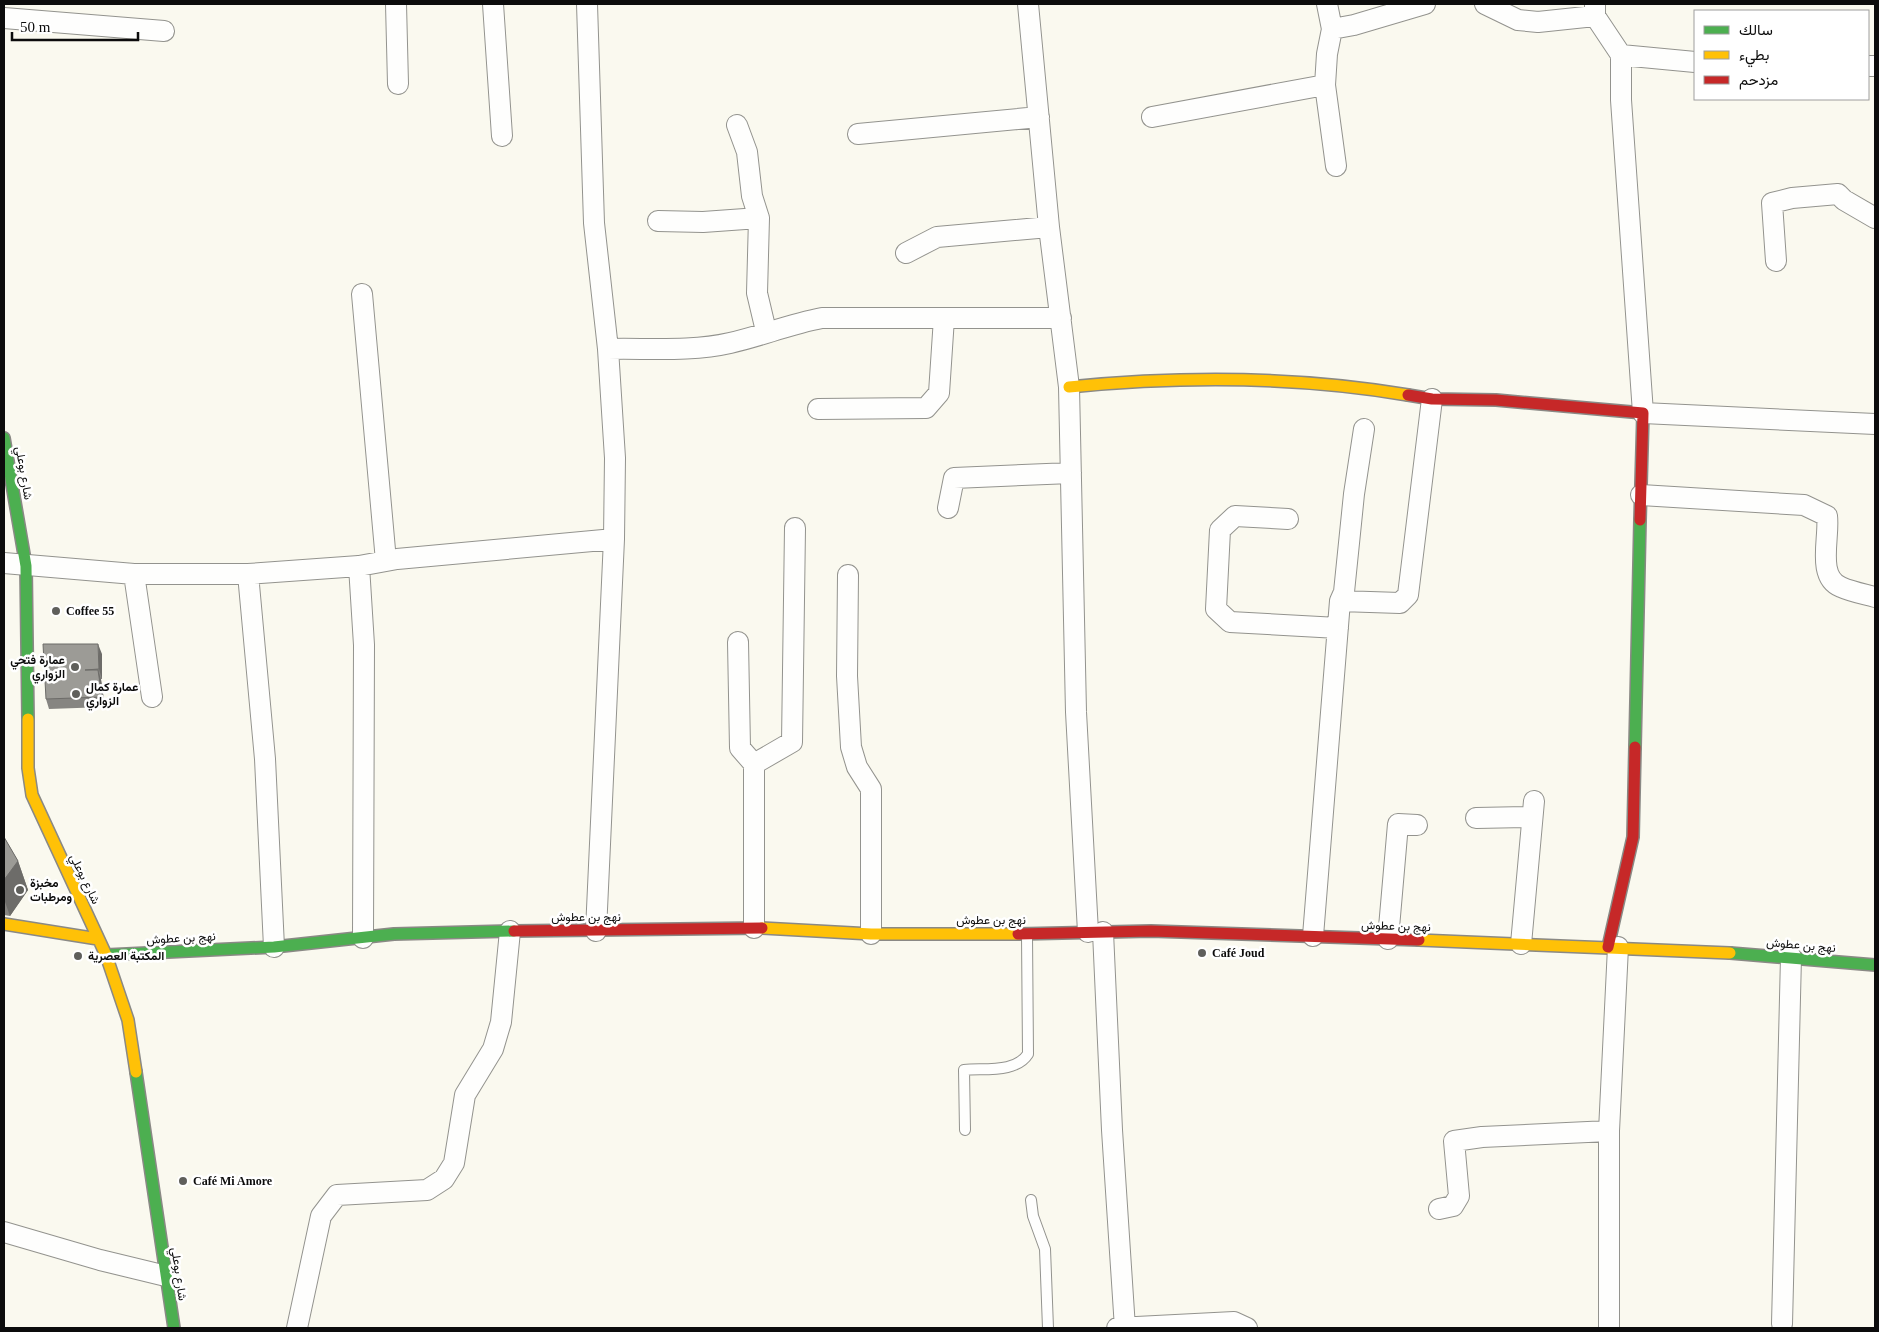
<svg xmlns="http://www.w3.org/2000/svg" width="1879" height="1332" font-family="'Times New Roman',Vazirmatn,serif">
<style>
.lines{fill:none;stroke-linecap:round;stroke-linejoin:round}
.lane-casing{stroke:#93938e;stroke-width:12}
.street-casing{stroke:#93938e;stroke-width:22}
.fast-casing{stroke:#8a8985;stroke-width:14}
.slow-casing{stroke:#8a8985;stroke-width:14}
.jam-casing{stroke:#8a8985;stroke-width:14}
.lane{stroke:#fefefd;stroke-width:10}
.street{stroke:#fefefd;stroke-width:20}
.fast{stroke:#4caf50;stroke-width:11}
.slow{stroke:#ffc107;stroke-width:11}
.jam{stroke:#c62828;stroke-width:11}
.wall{fill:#868581}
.shaded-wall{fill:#6d6c69}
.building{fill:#9c9b96;stroke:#6d6c69}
.poi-dot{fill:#5f5f5b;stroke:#fff;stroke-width:2}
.labels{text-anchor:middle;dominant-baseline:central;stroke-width:5;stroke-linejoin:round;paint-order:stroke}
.street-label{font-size:12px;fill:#0c0c0c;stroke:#fff}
.poi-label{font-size:12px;font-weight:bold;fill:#0c0c0c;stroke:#fff;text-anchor:start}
</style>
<rect width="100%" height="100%" fill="#faf9ef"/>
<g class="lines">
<defs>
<path id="lane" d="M965 1130 964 1070C985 1068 1016 1073 1028 1054L1027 935
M1031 1200 1033 1216 1045 1249 1048 1328"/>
<path id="street" d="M396 4 398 84
M493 4 502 136
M587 4 594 223 608 349 615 458 614 539
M1028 4 1049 227 1069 387 1076 712 1088 932
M1327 4 1332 29
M1485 4 1518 20 1538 22 1595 16
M1595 4V16L1621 55V100L1643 413 1875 424
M4 18 164 31
M1621 55 1695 62
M1868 66H1875
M1152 117 1325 85
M737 125 747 152 752 196 759 218 757 293 766 331
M858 134 1039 117
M1336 166 1325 85 1327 54 1332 29 1354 25 1425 4
M658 221 703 222 759 218
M906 253 937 237 1049 227
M1776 261 1772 203 1792 198 1838 194 1844 200 1875 218
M362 294 386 561
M608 349C647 348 691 352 730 343 761 336 790 324 822 318H1061
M818 409 926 408 939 393 944 318
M1641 495 1804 505 1827 516C1830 537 1816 577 1841 587 1852 592 1864 594 1875 597
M948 508 954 478 1071 473
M1288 519 1235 516 1220 530 1216 609 1230 622 1338 628
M4 563 134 574H248L359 566 397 559 614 539 596 931
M359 566 364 645 363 938
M134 574 152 697
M248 574 265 759 274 947
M848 575 847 676 851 747 857 767 871 789V934
M1340 601 1344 592 1354 494 1364 429
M738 642 740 748 754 764V928
M754 764 792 742 795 528
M1476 818 1532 817
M1103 932 1112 1130 1125 1328
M1313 936 1340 601 1400 603 1408 595 1432 399
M1388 939 1398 824 1417 825
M1521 944 1534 801
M1439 1209 1453 1206 1459 1196 1454 1141 1482 1137 1609 1131
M4 1232 100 1260 166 1276
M1782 1324 1791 957
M297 1328 321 1216 337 1195 427 1190 444 1179 454 1163 465 1095 493 1049 501 1022 510 931
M1117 1328 1234 1322 1247 1328
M1609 1328V1131L1618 947"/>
<path id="fast" d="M4 438 26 566 28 719
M1635 747 1640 520
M1730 953 1875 965
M106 955 274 947 394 934 514 931
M136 1072 174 1328"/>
<path id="slow" d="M1069 387C1182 376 1296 376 1408 395
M28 719V768L32 795 106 955 128 1020 136 1072
M4 924 98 939
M762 928 871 934H1018
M1419 940 1730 953"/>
<path id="jam" d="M1408 395 1432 399 1496 400 1643 413 1640 520
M514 931 762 928
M1018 934 1151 931 1419 940
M1608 947 1633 837 1635 747"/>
</defs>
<use href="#lane" class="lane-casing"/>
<use href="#street" class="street-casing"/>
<use href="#fast" class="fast-casing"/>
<use href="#slow" class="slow-casing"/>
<use href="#jam" class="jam-casing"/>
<use href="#lane" class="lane"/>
<use href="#street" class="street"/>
<use href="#fast" class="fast"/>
<use href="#slow" class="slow"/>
<use href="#jam" class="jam"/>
</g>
<path class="wall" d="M102 654V679H101L105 707 49 709 46 699Z
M4 837 18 861 28 890 10 916 4 915Z"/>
<path class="shaded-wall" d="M98 644 102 654V679L99 669Z
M98 670 101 680 105 707 102 697Z
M18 861 28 890 10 916 4 899V880Z"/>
<path class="building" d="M43 644H98L99 669 85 670H98L102 697 46 699Z
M4 837 18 861 4 880Z"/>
<g class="poi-dot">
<circle cx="56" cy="611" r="5"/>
<circle cx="75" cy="667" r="5"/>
<circle cx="76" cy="694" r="5"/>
<circle cx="20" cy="890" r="5"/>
<circle cx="1202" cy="953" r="5"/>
<circle cx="78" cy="956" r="5"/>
<circle cx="183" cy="1181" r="5"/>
</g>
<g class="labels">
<g class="street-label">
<text transform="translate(24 473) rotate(80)">شارع بوعلي</text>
<text transform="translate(85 879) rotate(64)">شارع بوعلي</text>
<text x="586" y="917">نهج بن عطوش</text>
<text x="991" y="920">نهج بن عطوش</text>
<text transform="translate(1396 926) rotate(2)">نهج بن عطوش</text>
<text transform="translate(181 938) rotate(-3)">نهج بن عطوش</text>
<text transform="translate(1801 945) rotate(5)">نهج بن عطوش</text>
<text transform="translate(179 1274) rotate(82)">شارع بوعلي</text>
</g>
<g class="poi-label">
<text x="66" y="611">Coffee 55</text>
<text x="65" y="660" text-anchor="end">عمارة فتحي<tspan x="65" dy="14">الزواري</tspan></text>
<text x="86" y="687">عمارة كمال<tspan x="86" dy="14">الزواري</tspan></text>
<text x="30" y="883">مخبزة<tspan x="30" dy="14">ومرطبات</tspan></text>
<text x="1212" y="953">Café Joud</text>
<text x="88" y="956">المكتبة العصرية</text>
<text x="193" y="1181">Café Mi Amore</text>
</g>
</g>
<rect width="1879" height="1332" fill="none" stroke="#0c0c0c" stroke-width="10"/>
<rect x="1694" y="10" width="175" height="90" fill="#ffffff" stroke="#9e9e9e"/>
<rect x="1704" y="26" width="25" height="8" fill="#4caf50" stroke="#9e9e9e"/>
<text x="1739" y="35" font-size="15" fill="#0c0c0c">سالك</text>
<rect x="1704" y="51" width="25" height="8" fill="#ffc107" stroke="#9e9e9e"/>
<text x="1739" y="60" font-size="15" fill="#0c0c0c">بطيء</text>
<rect x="1704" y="76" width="25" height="8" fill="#c62828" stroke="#9e9e9e"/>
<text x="1739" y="85" font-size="15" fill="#0c0c0c">مزدحم</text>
<path d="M12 32v8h126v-8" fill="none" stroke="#0c0c0c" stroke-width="2.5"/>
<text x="20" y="32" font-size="15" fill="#0c0c0c" stroke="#ffffff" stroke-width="4" paint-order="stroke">50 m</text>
</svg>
